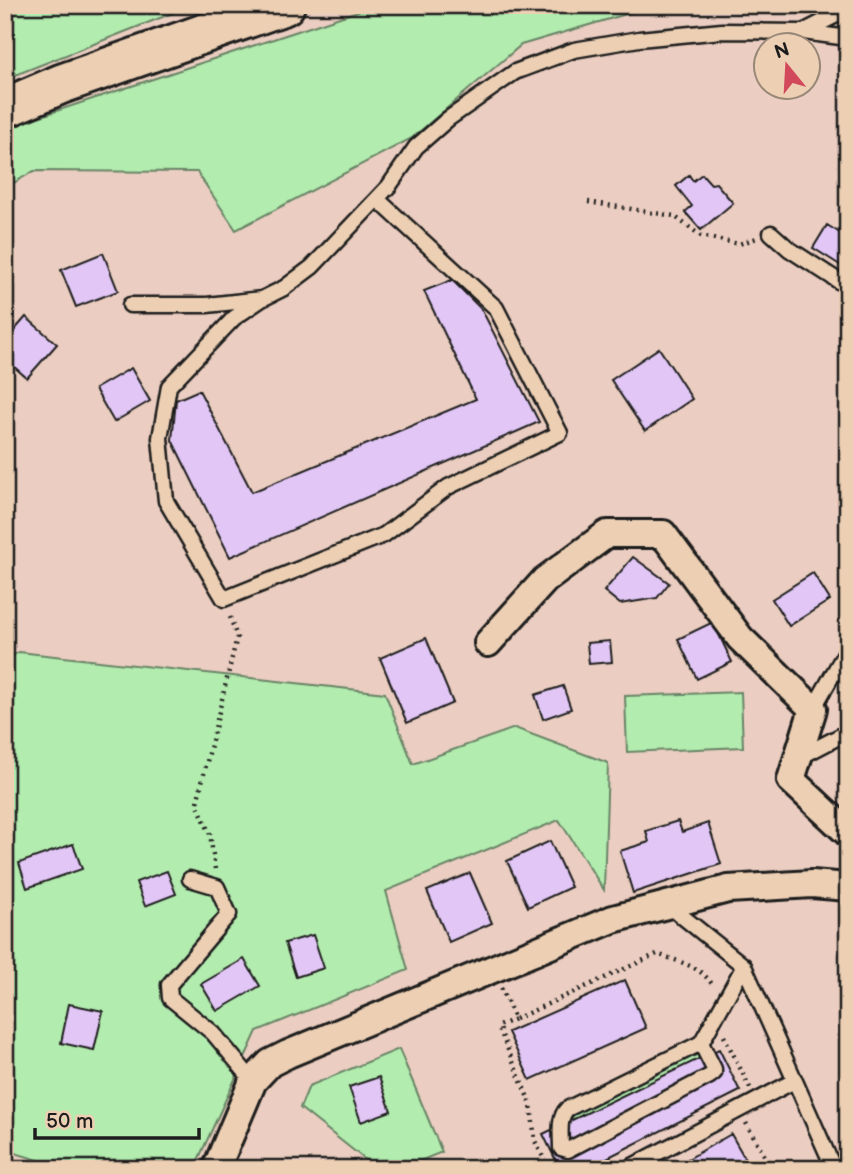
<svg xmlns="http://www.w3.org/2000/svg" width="853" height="1174" font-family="'Balsamiq Sans',sans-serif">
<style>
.green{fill:#b3ecaf;stroke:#688466;stroke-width:2}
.building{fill:#e2c7f6;stroke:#1c1c1c;stroke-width:2}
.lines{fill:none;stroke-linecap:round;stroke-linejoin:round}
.service-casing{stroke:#1c1c1c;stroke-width:19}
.minor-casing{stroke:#1c1c1c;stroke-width:32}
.trunk-casing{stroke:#1c1c1c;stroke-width:44}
.path{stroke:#1c1c1c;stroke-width:4.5;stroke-dasharray:2 5;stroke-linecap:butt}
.service{stroke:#edd0b4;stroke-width:14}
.minor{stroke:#edd0b4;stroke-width:26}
.trunk{stroke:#edd0b4;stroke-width:38}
</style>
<rect width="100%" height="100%" fill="#ebcec1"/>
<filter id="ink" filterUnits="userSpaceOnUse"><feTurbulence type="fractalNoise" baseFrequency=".0143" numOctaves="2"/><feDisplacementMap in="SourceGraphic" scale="14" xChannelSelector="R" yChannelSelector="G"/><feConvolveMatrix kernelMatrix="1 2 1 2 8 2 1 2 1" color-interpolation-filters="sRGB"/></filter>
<g filter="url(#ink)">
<path class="green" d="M6 5H193L5 79Z
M376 5H657L521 45 412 138 236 230 197 172 34 171 5 188V128Z
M19 652 385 693 413 764 515 728 608 763 604 890 559 820 386 891 408 970 257 1031 194 1169H68L5 1150V660Z
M741 692 743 747 627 752 625 696Z
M399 1049 442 1152 400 1169H377L300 1108 309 1086Z
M696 1052 706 1070 571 1138 573 1113Z"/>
<path class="building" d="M702 174 711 184 716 183 733 203 701 230 685 212 692 206 676 186 689 175 693 181Z
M827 225 848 238V270L813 248Z
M103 253 118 291 76 307 61 270Z
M452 280 482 310 539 422 230 557 172 440 176 400 199 390 252 492 476 399 424 291Z
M26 317 57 344 27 378 5 359V341Z
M659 348 692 399 645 431 611 380Z
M131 368 150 401 114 422 95 389Z
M633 557 669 583 657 598 620 604 604 591Z
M813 573 830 600 789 626 772 599Z
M713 622 732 662 697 679 678 639Z
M426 638 453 703 407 723 380 658Z
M610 641 612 662 589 664 587 643Z
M563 686 571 709 543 719 535 695Z
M678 821 682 832 708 823 721 864 633 893 620 851 649 842 646 831Z
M550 841 571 887 528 907 507 861Z
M73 844 82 869 27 888 19 863Z
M167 871 176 894 145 906 136 882Z
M470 873 492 923 449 942 427 891Z
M313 935 324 968 296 977 285 943Z
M244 959 260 986 217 1011 201 984Z
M625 980 646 1028 530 1080 508 1032Z
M69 1004 103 1011 94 1050 61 1043Z
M719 1049 740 1091 585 1169H560L543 1134Z
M379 1077 391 1111 361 1122 349 1087Z
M731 1134 751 1169H671Z"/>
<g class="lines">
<defs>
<path id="service" d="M803 32 848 9
M771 233 789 249 848 287
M262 299 234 318 169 386 160 438 166 501 224 599 384 535 448 487 560 433 496 308 377 199
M130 305H207L262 299 284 288 312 267 389 186 416 147 448 119 515 72 574 50 639 39 722 31 803 32 848 38
M813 709 848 648
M800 757 848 732
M190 879 217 887 229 914 169 985 170 998 213 1033 253 1081
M668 905 744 966 834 1169
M701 1043 714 1069V1073L710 1076 568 1150 561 1148C561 1135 558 1118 567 1109L701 1043 744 966
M627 1169 794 1081"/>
<path id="minor" d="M488 643 545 580 607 534H663L740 638 813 709 791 780 848 833
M216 1169 253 1081 270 1063 288 1054 613 919 728 889 812 884 848 887"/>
<path id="trunk" d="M5 108 61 84 285 5"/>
</defs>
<use href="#service" class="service-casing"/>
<use href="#minor" class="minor-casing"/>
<use href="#trunk" class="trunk-casing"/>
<path class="path" d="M588 202 674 216 701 236 739 244 757 238
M215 869 210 834 197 803 237 637 229 614
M501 988 515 1019 498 1026 531 1105 535 1141 549 1169
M515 1019 657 954C677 961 702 966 713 986
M724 1036 750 1088
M746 1123 772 1169"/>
<use href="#service" class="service"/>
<use href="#minor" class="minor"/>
<use href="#trunk" class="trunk"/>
</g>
</g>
<rect width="853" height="1174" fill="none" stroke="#edd0b4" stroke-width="28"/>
<rect x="14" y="14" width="825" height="1146" fill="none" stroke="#1c1c1c" stroke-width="2.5" filter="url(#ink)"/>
<g transform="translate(787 66) rotate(342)"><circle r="33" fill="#edd0b4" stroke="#998877" stroke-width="2"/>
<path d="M0-5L12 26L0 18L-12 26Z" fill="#d1495b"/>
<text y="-10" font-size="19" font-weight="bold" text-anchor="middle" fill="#1c1c1c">N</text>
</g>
<path d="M35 1128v10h164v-10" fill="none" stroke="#1c1c1c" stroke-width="3.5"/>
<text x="46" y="1128" font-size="21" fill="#1c1c1c" stroke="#edd0b4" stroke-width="5" paint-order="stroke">50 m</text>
</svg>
